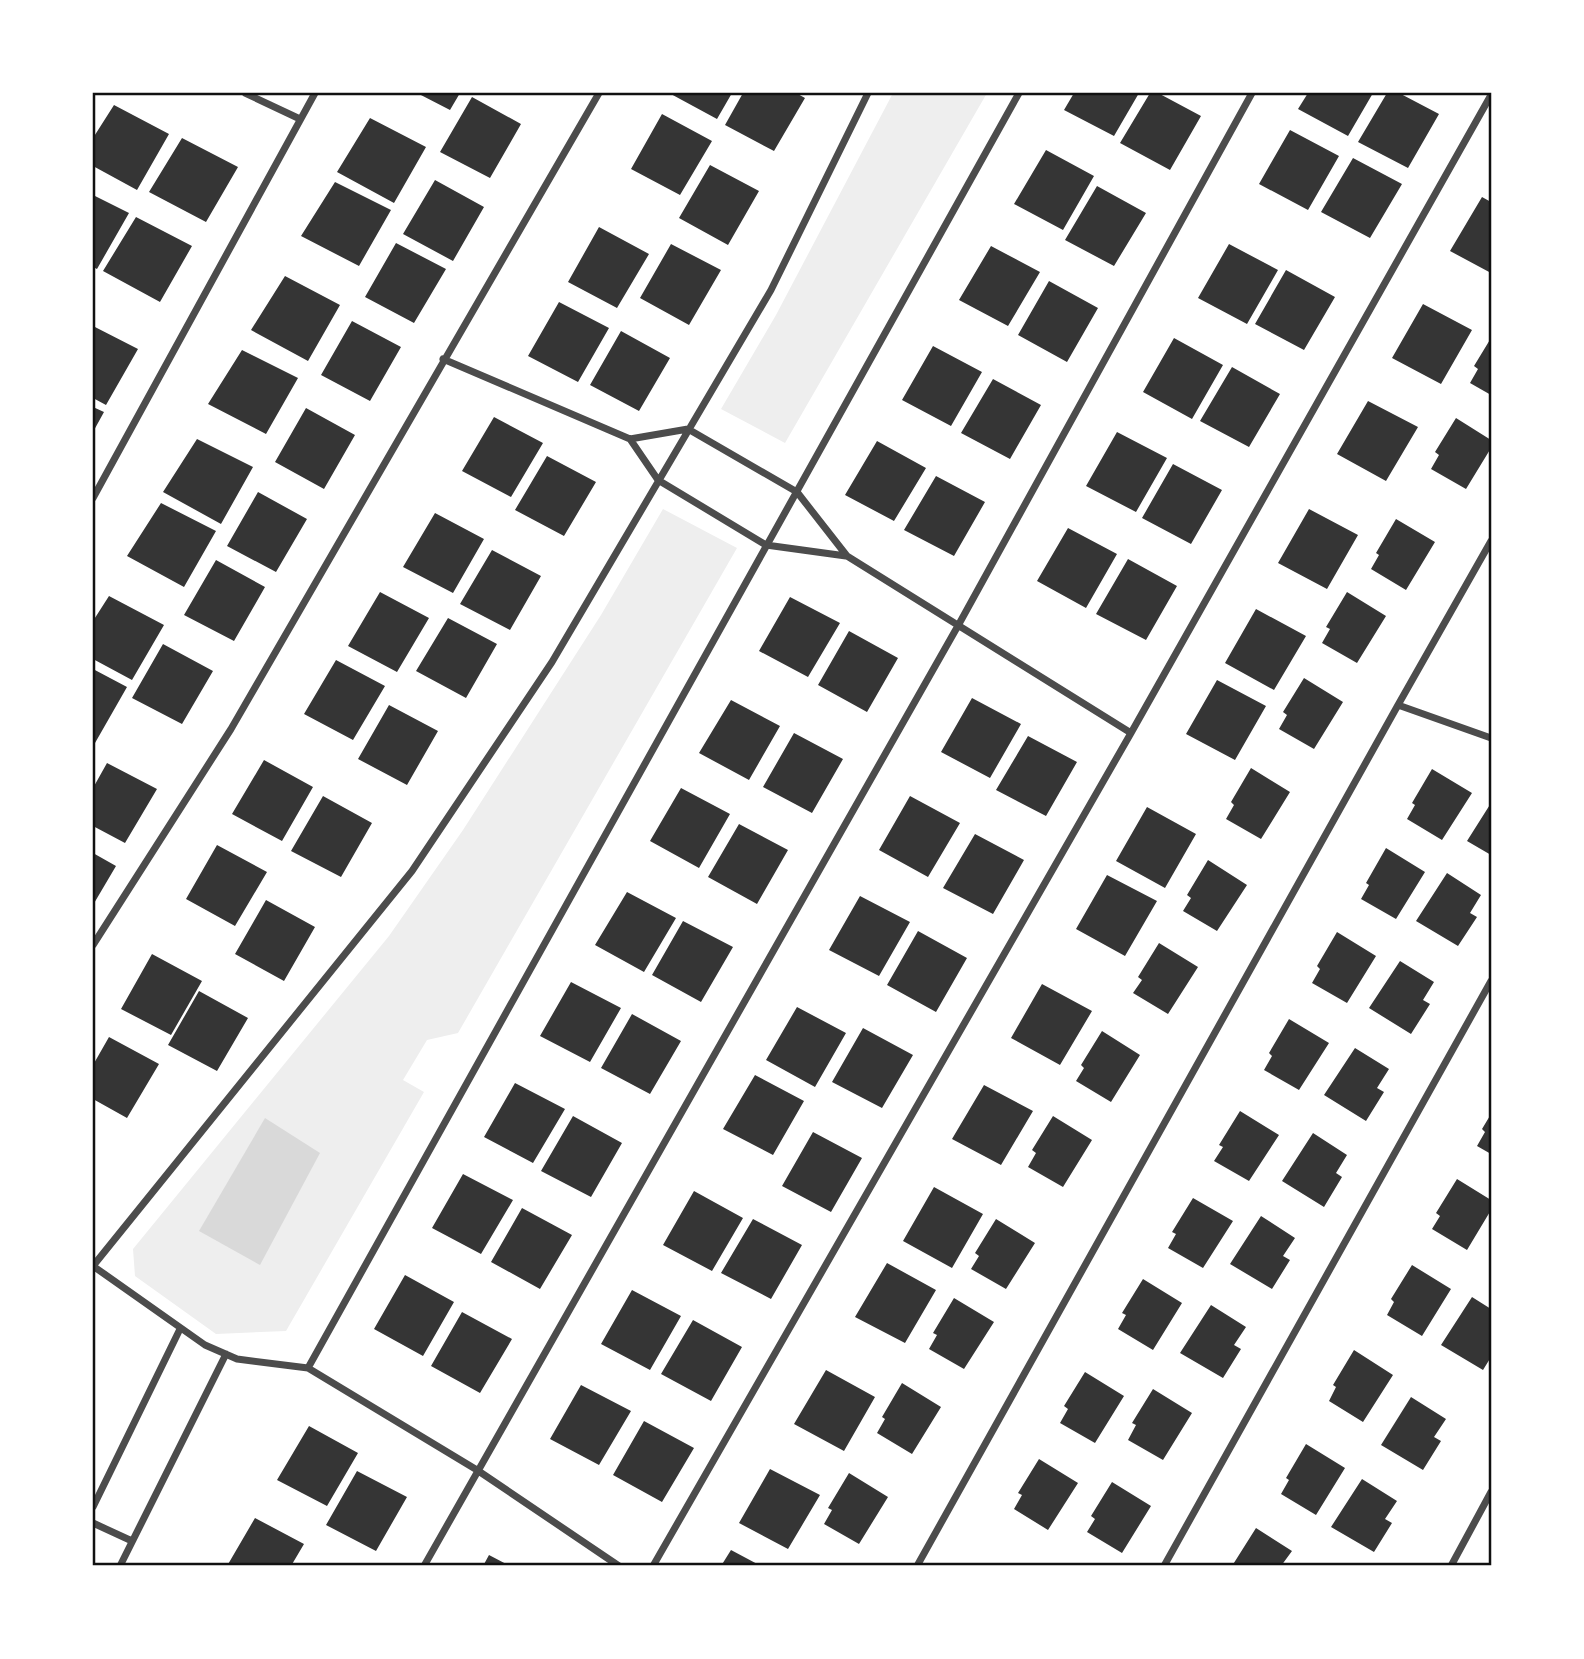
<svg xmlns="http://www.w3.org/2000/svg" width="1584" height="1659" font-family="'Varela Round',sans-serif">
<style>
.green{fill:#eee}
.water{fill:#d9d9d9}
.building{fill:#353535}
.lines{fill:none;stroke-linecap:round;stroke-linejoin:round}
.minor{stroke:#4c4c4c;stroke-width:7}
.neatline{fill:none;stroke:#111;stroke-width:2.5}
</style>
<rect width="100%" height="100%" fill="#fff"/>
<path class="green" d="M893 93H987L785 443 721 409 776 315Z
M663 509 737 548 458 1033 427 1040 403 1080 424 1092 286 1331 216 1334 135 1276 133 1249 389 936 463 830 601 615Z"/>
<path class="water" d="M265 1118 320 1153 260 1265 199 1231Z"/>
<path class="building" d="M417 93H460L450 110Z
M669 93H732L717 119Z
M743 93H796L805 98 774 151 725 125Z
M1074 93H1139L1114 136 1064 110Z
M1150 93H1158L1201 116 1170 170 1120 143Z
M1308 93H1373L1348 136 1298 109Z
M1387 93H1399L1439 114 1408 168 1358 142Z
M472 97 521 124 490 178 440 152Z
M114 105 169 134 137 190 93 166V138Z
M662 114 712 141 680 195 631 169Z
M370 118 426 147 394 203 337 172Z
M1290 130 1339 156 1308 210 1259 184Z
M182 138 238 167 206 222 149 192Z
M1046 150 1094 176 1063 230 1014 204Z
M1353 158 1402 184 1370 238 1321 212Z
M710 165 759 191 728 245 679 218Z
M435 180 484 207 453 261 403 234Z
M335 182 391 210 359 266 301 236Z
M1097 186 1146 213 1114 266 1065 240Z
M93 195 129 213 97 269 93 267Z
M1482 197 1491 202V273L1450 251Z
M136 217 192 246 160 302 103 271Z
M599 227 649 254 617 308 568 282Z
M396 243 446 269 414 323 365 297Z
M671 244 721 270 689 325 640 298Z
M1229 244 1278 270 1247 324 1198 298Z
M991 246 1040 272 1008 326 959 300Z
M1286 270 1335 297 1304 350 1255 324Z
M285 276 340 305 308 361 251 330Z
M1049 281 1098 308 1067 362 1018 335Z
M559 302 609 328 578 382 528 356Z
M1423 304 1472 330 1441 384 1392 358Z
M352 321 401 347 370 401 321 375Z
M93 326 138 349 106 405 93 398Z
M621 331 670 358 639 411 590 385Z
M1174 338 1223 365 1192 419 1143 392Z
M1491 338V395L1470 383 1478 369 1474 366Z
M933 346 982 372 951 426 902 400Z
M242 350 298 378 266 434 208 404Z
M1232 367 1280 394 1249 447 1200 421Z
M993 379 1041 405 1010 459 961 433Z
M1368 401 1418 427 1386 481 1337 454Z
M93 407 104 412 93 432Z
M306 408 355 435 324 489 275 462Z
M494 417 543 443 511 497 462 471Z
M1456 418 1491 440V448L1466 489 1431 469 1439 455 1435 452Z
M1117 432 1167 458 1136 512 1086 486Z
M197 439 253 467 221 524 163 492Z
M877 441 926 468 894 521 845 495Z
M547 456 596 482 564 536 515 510Z
M1173 464 1222 490 1191 544 1142 518Z
M936 476 985 502 954 556 904 530Z
M258 492 307 519 276 572 227 546Z
M161 503 216 531 184 587 127 556Z
M1309 509 1358 535 1327 589 1278 563Z
M435 513 484 539 453 593 403 567Z
M1396 519 1435 542 1406 590 1371 569 1379 555 1376 553Z
M1068 528 1117 554 1086 608 1037 581Z
M492 550 541 576 510 630 460 604Z
M1128 559 1177 586 1146 640 1096 614Z
M216 560 265 587 234 641 184 615Z
M380 592 429 618 397 672 348 646Z
M1347 592 1386 616 1357 663 1322 643 1330 629 1326 627Z
M109 596 164 625 132 680 93 659V621Z
M790 597 840 623 808 677 759 651Z
M1256 609 1306 636 1274 690 1225 663Z
M448 618 497 644 466 698 416 671Z
M849 631 898 658 867 712 818 685Z
M163 644 213 671 182 724 132 698Z
M336 660 385 686 353 740 304 714Z
M93 669 127 687 95 743 93 742Z
M1304 678 1343 702 1314 749 1279 729 1287 715 1283 712Z
M1217 680 1266 706 1235 760 1186 734Z
M972 698 1021 724 990 778 941 752Z
M731 700 780 726 749 780 699 753Z
M389 705 438 731 407 785 358 759Z
M794 733 843 759 812 813 763 787Z
M1028 736 1077 762 1046 816 996 790Z
M264 760 313 787 282 841 232 814Z
M107 763 157 789 125 843 93 826V788Z
M1251 768 1290 792 1261 839 1226 819 1234 805 1231 802Z
M1432 769 1472 793 1442 840 1407 819 1415 805 1412 803Z
M681 788 730 814 699 868 650 841Z
M323 796 372 823 341 877 291 851Z
M910 796 960 823 928 877 879 850Z
M1491 803V855L1467 841Z
M1147 807 1196 834 1165 888 1116 861Z
M739 824 788 850 757 904 708 877Z
M975 834 1024 860 993 914 943 888Z
M217 845 267 872 235 926 186 899Z
M1386 848 1425 872 1396 919 1361 899 1369 885 1366 883Z
M93 853 116 866 93 905Z
M1208 860 1247 885 1217 931 1183 911 1191 898 1187 895Z
M1447 873 1481 895 1470 913 1477 917 1458 946 1416 921Z
M1107 875 1157 901 1125 956 1076 929Z
M627 892 676 918 644 972 595 945Z
M860 896 910 922 879 976 829 950Z
M266 900 315 927 284 981 235 954Z
M683 921 733 947 701 1002 652 975Z
M918 931 967 958 936 1012 887 985Z
M1337 932 1376 956 1347 1003 1312 983 1320 969 1317 966Z
M1159 943 1198 967 1168 1014 1133 993 1142 980 1138 977Z
M152 954 202 981 171 1035 121 1009Z
M1400 961 1434 982 1423 1000 1430 1004 1411 1034 1369 1008Z
M571 982 621 1008 590 1062 540 1036Z
M1042 984 1092 1011 1060 1065 1011 1038Z
M199 991 248 1018 217 1071 168 1045Z
M797 1007 846 1033 815 1087 766 1060Z
M632 1014 681 1041 650 1094 601 1068Z
M1289 1019 1329 1043 1299 1090 1264 1070 1272 1056 1269 1053Z
M863 1028 913 1055 882 1108 832 1082Z
M1102 1031 1140 1055 1111 1102 1076 1081 1084 1068 1081 1065Z
M109 1037 159 1064 127 1118 93 1099V1065Z
M1355 1048 1389 1069 1377 1088 1384 1092 1366 1121 1324 1095Z
M755 1075 804 1101 773 1155 723 1129Z
M515 1083 565 1109 533 1163 484 1137Z
M984 1085 1033 1111 1001 1165 952 1139Z
M1240 1111 1279 1135 1249 1181 1214 1161 1223 1147 1219 1145Z
M1491 1114V1154L1477 1146 1485 1132 1482 1129Z
M573 1116 622 1143 591 1197 541 1171Z
M1053 1116 1092 1140 1063 1187 1028 1167 1036 1153 1032 1150Z
M813 1132 862 1158 831 1212 782 1186Z
M1313 1133 1347 1155 1336 1173 1342 1177 1324 1207 1282 1181Z
M463 1174 513 1200 481 1254 432 1228Z
M1457 1179 1491 1200V1210L1467 1250 1432 1229 1440 1216 1436 1213Z
M934 1187 983 1214 952 1268 903 1241Z
M694 1191 743 1218 712 1271 663 1245Z
M1193 1198 1233 1221 1203 1268 1168 1248 1176 1234 1172 1232Z
M522 1208 572 1235 540 1289 491 1262Z
M1261 1216 1295 1238 1283 1256 1290 1260 1272 1289 1230 1264Z
M753 1219 802 1245 771 1299 721 1273Z
M996 1219 1035 1243 1006 1289 971 1269 979 1256 975 1253Z
M887 1263 936 1290 905 1343 855 1317Z
M1412 1265 1451 1289 1422 1336 1387 1315 1394 1302 1391 1299Z
M405 1275 454 1302 423 1356 374 1329Z
M1143 1279 1182 1303 1153 1350 1118 1329 1126 1315 1122 1313Z
M632 1290 681 1316 650 1370 601 1344Z
M1472 1297 1491 1309V1357L1483 1370 1441 1345Z
M954 1298 994 1322 964 1369 929 1349 937 1335 933 1333Z
M1211 1305 1246 1327 1234 1345 1241 1349 1223 1378 1180 1353Z
M462 1312 512 1339 480 1393 431 1366Z
M693 1320 742 1347 711 1401 661 1374Z
M1354 1350 1393 1375 1363 1422 1329 1401 1336 1387 1333 1385Z
M826 1370 875 1397 844 1451 794 1424Z
M1085 1372 1124 1396 1095 1443 1060 1423 1068 1409 1064 1406Z
M902 1383 941 1407 912 1454 877 1433 885 1419 882 1417Z
M581 1385 631 1411 599 1465 550 1439Z
M1153 1389 1192 1413 1163 1460 1128 1440 1136 1425 1132 1423Z
M1411 1397 1446 1419 1434 1437 1441 1441 1423 1470 1381 1445Z
M644 1421 694 1448 662 1502 613 1475Z
M309 1426 358 1453 327 1506 277 1480Z
M1306 1444 1345 1468 1316 1515 1281 1494 1289 1480 1286 1478Z
M1039 1459 1078 1483 1048 1530 1014 1509 1022 1495 1018 1493Z
M770 1469 820 1495 788 1549 739 1523Z
M357 1471 407 1497 376 1551 326 1525Z
M849 1473 888 1497 859 1544 824 1524 832 1510 828 1508Z
M1362 1479 1397 1501 1385 1519 1392 1523 1374 1552 1331 1527Z
M1112 1482 1151 1506 1122 1553 1087 1532 1095 1519 1091 1516Z
M255 1518 304 1544 291 1566H227Z
M1256 1528 1292 1551 1281 1566H1232Z
M731 1550 761 1566H721Z
M489 1555 510 1566H483Z"/>
<g class="lines">
<path class="minor" d="M245 93 300 119
M443 359 630 439 688 429 797 492 847 556 1131 733
M630 439 658 480 766 545 846 556
M93 498 315 93
M1398 705 1491 541
M93 945 231 729 599 93
M93 1266 412 871 552 662 771 290 868 93
M93 1266 205 1345 237 1359 308 1368 477 1470 619 1566
M308 1368 1019 93
M93 1507 180 1329
M93 1523 132 1541
M120 1566 226 1354
M424 1566 959 624 1252 93
M653 1566 1131 733 1491 95
M917 1566 1398 705 1491 738
M1164 1566 1491 981
M1451 1566 1491 1492"/>
</g>
<rect width="1584" height="1659" fill="none" stroke="#ffffff" stroke-width="189"/>
<rect x="94" y="94" width="1396" height="1470" class="neatline"/>
</svg>
